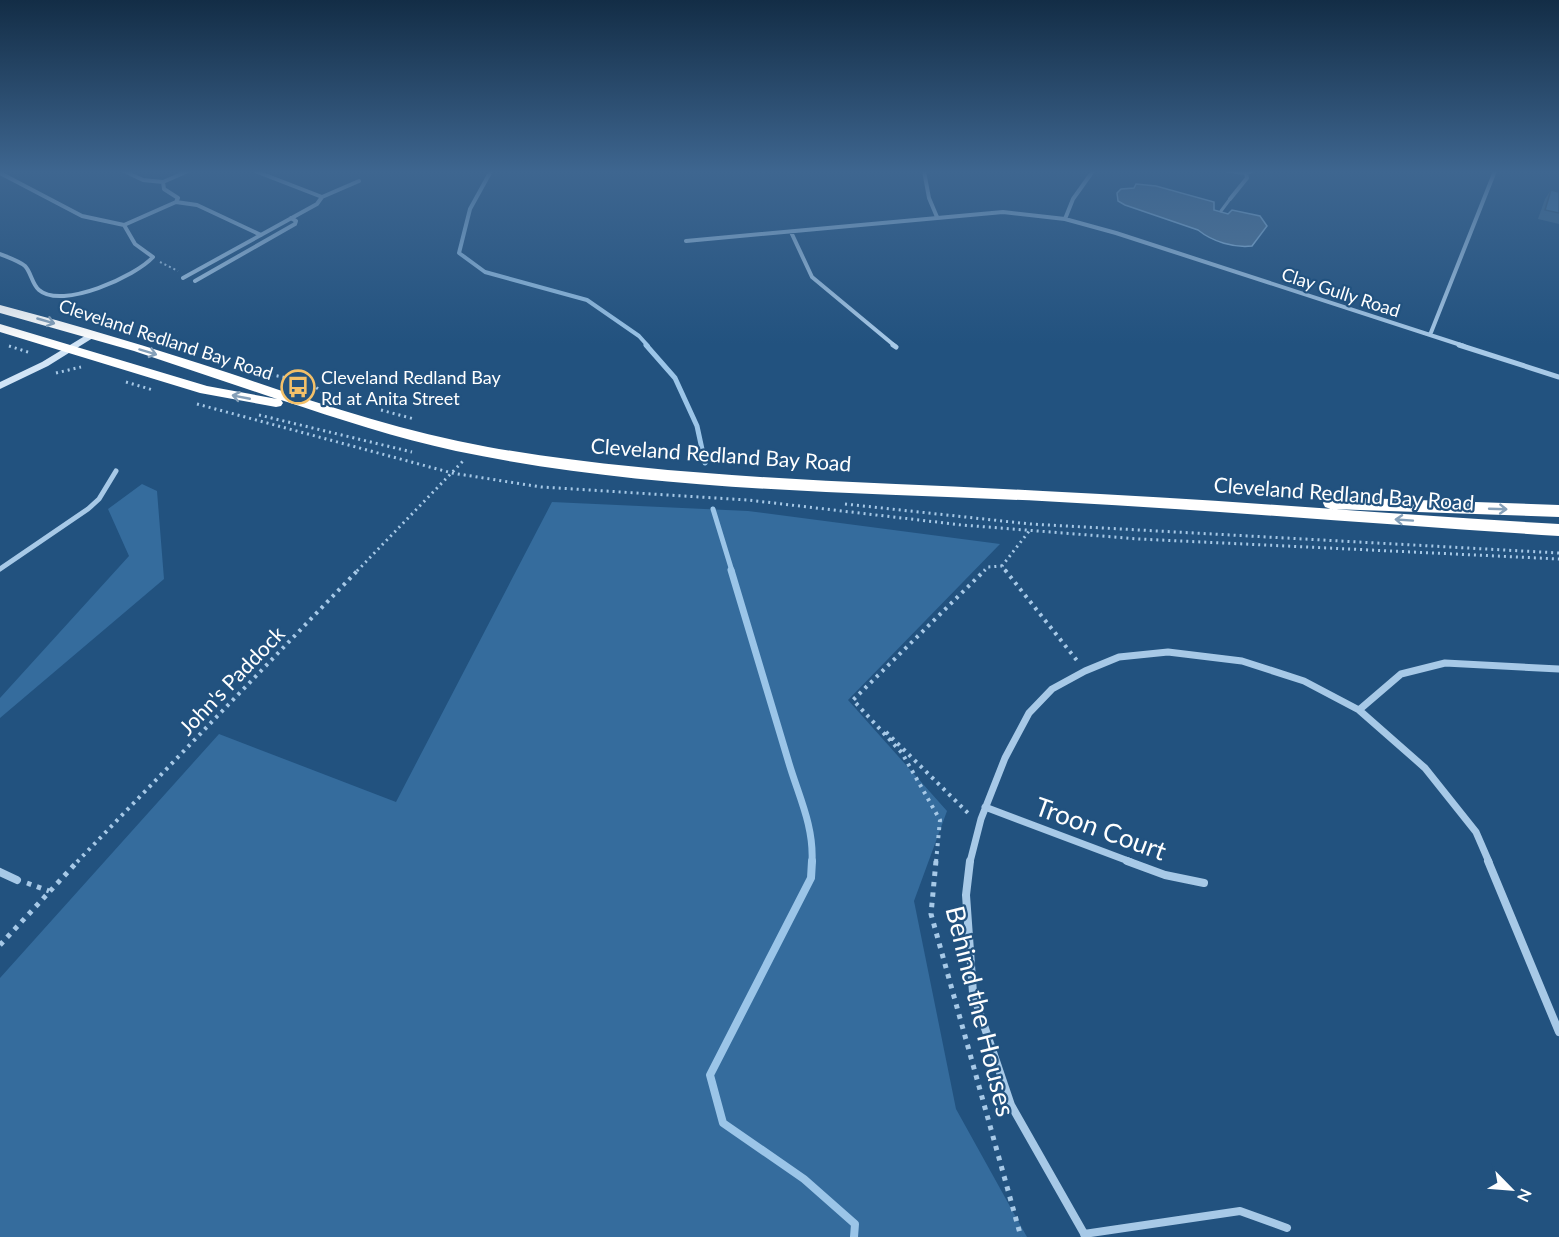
<svg xmlns="http://www.w3.org/2000/svg" width="1559" height="1237" font-family="Lato,sans-serif">
<style>
.green{fill:#356c9d}
.water{fill:#547798;stroke:#9bc5e8;stroke-width:1.5}
.lines{fill:none;stroke-linecap:round;stroke-linejoin:round}
.stream-far3{stroke:#9bc5e8;stroke-width:4}
.stream-far2{stroke:#9bc5e8;stroke-width:5}
.stream-far1{stroke:#9bc5e8;stroke-width:7}
.stream{stroke:#9bc5e8;stroke-width:8}
.path-far3{stroke:#a7c9e7;stroke-width:2;stroke-dasharray:2 3;stroke-linecap:butt}
.path-far2{stroke:#a7c9e7;stroke-width:3;stroke-dasharray:2 4;stroke-linecap:butt}
.path-far1{stroke:#a7c9e7;stroke-width:4;stroke-dasharray:3 5;stroke-linecap:butt}
.path{stroke:#a7c9e7;stroke-width:5;stroke-dasharray:4.5 6;stroke-linecap:butt}
.lane{stroke:#a7c9e7;stroke-width:3}
.street-far3{stroke:#a7c9e7;stroke-width:4}
.street-far2{stroke:#a7c9e7;stroke-width:5}
.street-far1{stroke:#a7c9e7;stroke-width:7}
.street{stroke:#a7c9e7;stroke-width:8}
.secondary{fill:#d1e4f6;fill-rule:evenodd}
.highway{fill:#fff;fill-rule:evenodd}
.wall{fill:#406b90}
.building{fill:#4a7ca8;stroke:#345776;stroke-width:1.5}
.oneway{stroke:#85a0b9}
.labels{text-anchor:middle;dominant-baseline:central;stroke-width:4.5;stroke-linejoin:round;paint-order:stroke}
.far-street-label{font-size:18px;fill:#fff;stroke:#22527f}
.far-poi-label{font-size:18px;fill:#fff;stroke:#22527f;text-anchor:start}
.street-label{font-size:21px;fill:#fff;stroke:#22527f}
.near-street-label{font-size:26px;fill:#fff;stroke:#22527f}
</style>
<rect width="100%" height="100%" fill="#22527f"/>
<path class="green" d="M142 484 157 491 164 579 0 718V698L129 556 108 509Z
M552 502 748 511 1000 544 848 700 947 811 914 901 956 1109 1027 1237H0V978L219 734 396 802Z"/>
<path class="water" d="M1136 184 1156 186 1214 202V210L1228 214 1232 210 1260 216 1267 226 1252 246C1234 248 1213 242 1198 230L1125 205 1118 201 1117 193 1121 189 1134 188Z"/>
<g class="lines">
<path class="stream-far3" d="M491 171 470 209 459 253 485 272 587 300 639 336 648 346"/>
<path class="stream-far2" d="M646 345 675 378 697 426 705 463
M713 509 732 571"/>
<path class="stream-far1" d="M731 570C750 633 769 697 788 760 798 795 814 825 812 862"/>
<path class="stream" d="M812 861 811 878 710 1075 723 1123 804 1179 855 1224 854 1237"/>
<path class="path-far3" d="M160 262 178 271"/>
<path class="path-far2" d="M9 346 31 353
M259 372 310 383 325 394
M56 373 81 367
M126 382 153 390
M197 404 452 473 541 487 748 500 962 525 1139 539 1559 559
M381 410 414 419
M259 415 412 452
M845 504 1030 524 1559 553
M357 571 464 460
M984 571 988 567 1002 566
M1006 571 1002 566 1030 530"/>
<path class="path-far1" d="M1005 570 1079 663
M886 732 970 815
M77 862 358 570
M936 862 940 820 902 753 853 700 985 570"/>
<path class="path" d="M936 861 931 914 1021 1237
M27 883 49 891
M0 945 78 861"/>
<path class="lane" d="M1221 211 1230 199"/>
<path class="street-far3" d="M124 171 143 180 163 182
M924 171 929 198 937 217
M1228 171 1246 173 1252 171
M0 173 82 216 124 225 135 244 153 257C136 276 62 310 39 290 32 284 31 272 25 266 19 261 7 257 0 254
M322 197 359 181
M1230 199 1247 178 1246 173
M176 202 197 205 261 235
M1065 219 1073 199 1093 171
M124 225 176 202 178 198 164 189 163 182 188 171
M791 232 812 277 895 346
M686 241 1003 212 1065 219 1116 233 1464 346
M183 278 317 204 322 197 255 171
M195 281 295 224 296 221 291 218
M1430 335 1495 171"/>
<path class="street-far2" d="M893 345 896 347
M1459 345 1559 377
M0 569 88 509 99 499 116 471"/>
<path class="street-far1" d="M1359 710 1401 674 1445 663 1559 669
M985 807 1131 862
M970 862 981 819 1005 758 1029 713 1052 689 1085 671 1119 657 1168 652 1242 661 1304 681 1359 710 1425 768 1476 832 1489 862"/>
<path class="street" d="M970 861 966 895 973 993 1011 1105 1086 1237
M1127 861 1165 875 1204 883
M1488 861 1559 1032
M0 872 17 880
M1084 1234 1240 1211 1287 1228"/>
<path class="secondary" d="M93 331 97 334 96 336 48 366 0 389V382L42 362Z"/>
<path class="highway" d="M0 305C77 325 153 348 229 373 314 402 399 431 488 447 672 479 858 481 1043 491 1215 499 1387 514 1559 524V536C1387 525 1214 510 1042 501 846 492 648 491 456 451 396 438 339 419 281 400L283 403 281 406 276 407 200 393 0 332V324L207 386 277 399 134 351 0 313Z
M1331 497 1559 505V517L1331 509 1325 507 1323 503 1325 499Z"/>
</g>
<path class="wall" d="M1551 190 1559 192V224L1538 219 1545 199Z"/>
<path class="building" d="M1551 190 1559 192V213L1545 210Z"/>
<defs><path id="oneway-shaft" d="M-6 0H5M1.5-3L5.5 0L1.5 3" fill="none" stroke-width="1.6" stroke-linecap="round" stroke-linejoin="round" transform="scale(1.5)"/></defs>
<g class="oneway">
<use href="#oneway-shaft" transform="translate(46 321) rotate(16)"/>
<use href="#oneway-shaft" transform="translate(148 352) rotate(17)"/>
<use href="#oneway-shaft" transform="translate(241 397) rotate(-169)"/>
<use href="#oneway-shaft" transform="translate(1498 509) rotate(2)"/>
<use href="#oneway-shaft" transform="translate(1404 520) rotate(-176)"/>
</g>
<linearGradient id="sky" x2="0" y2="1"><stop stop-color="#132d46"/><stop offset="0.5" stop-color="#3e6690"/><stop offset="1" stop-color="#3e6690" stop-opacity="0"/></linearGradient>
<rect width="1559" height="344" fill="url(#sky)"/>
<defs>
<symbol id="bus-ring" viewBox="-11 -11 22 22"><circle r="9.5" fill="#22527f" stroke="#f3c069" stroke-width="1.5"/><path d="M-5-6H5V4H4V6H2V4H-2V6H-4V4H-5ZM-3.5-4V0h7V-4ZM-3.5 1.2v1.5H-2V1.2ZM2 1.2v1.5H3.5V1.2Z" fill="#f3c069"/></symbol>
</defs>
<g fill-rule="evenodd">
<use href="#bus-ring" x="279" y="368" width="38" height="38"/>
</g>
<g class="labels">
<g class="far-street-label">
<text transform="translate(1341 292) rotate(18)">Clay Gully Road</text>
<text transform="translate(166 339) rotate(18)">Cleveland Redland Bay Road</text>
</g>
<g class="far-poi-label">
<text x="321" y="377">Cleveland Redland Bay<tspan x="321" dy="21">Rd at Anita Street</tspan></text>
</g>
<g class="street-label">
<text transform="translate(721 454) rotate(4)">Cleveland Redland Bay Road</text>
<text transform="translate(1344 493) rotate(4)">Cleveland Redland Bay Road</text>
<text transform="translate(231 680) rotate(-46)">John's Paddock</text>
</g>
<g class="near-street-label">
<text transform="translate(1101 828) rotate(20)">Troon Court</text>
<text transform="translate(981 1011) rotate(76)">Behind the Houses</text>
</g>
</g>
<g transform="translate(1511 1189) rotate(115)" stroke="#22527f" stroke-width="4.5" paint-order="stroke">
<path d="M0-4.5L10 22L0 15L-10 22Z" fill="#ffffff"/>
<text y="-9" font-size="16" font-weight="bold" text-anchor="middle" fill="#ffffff">N</text>
</g>
</svg>
